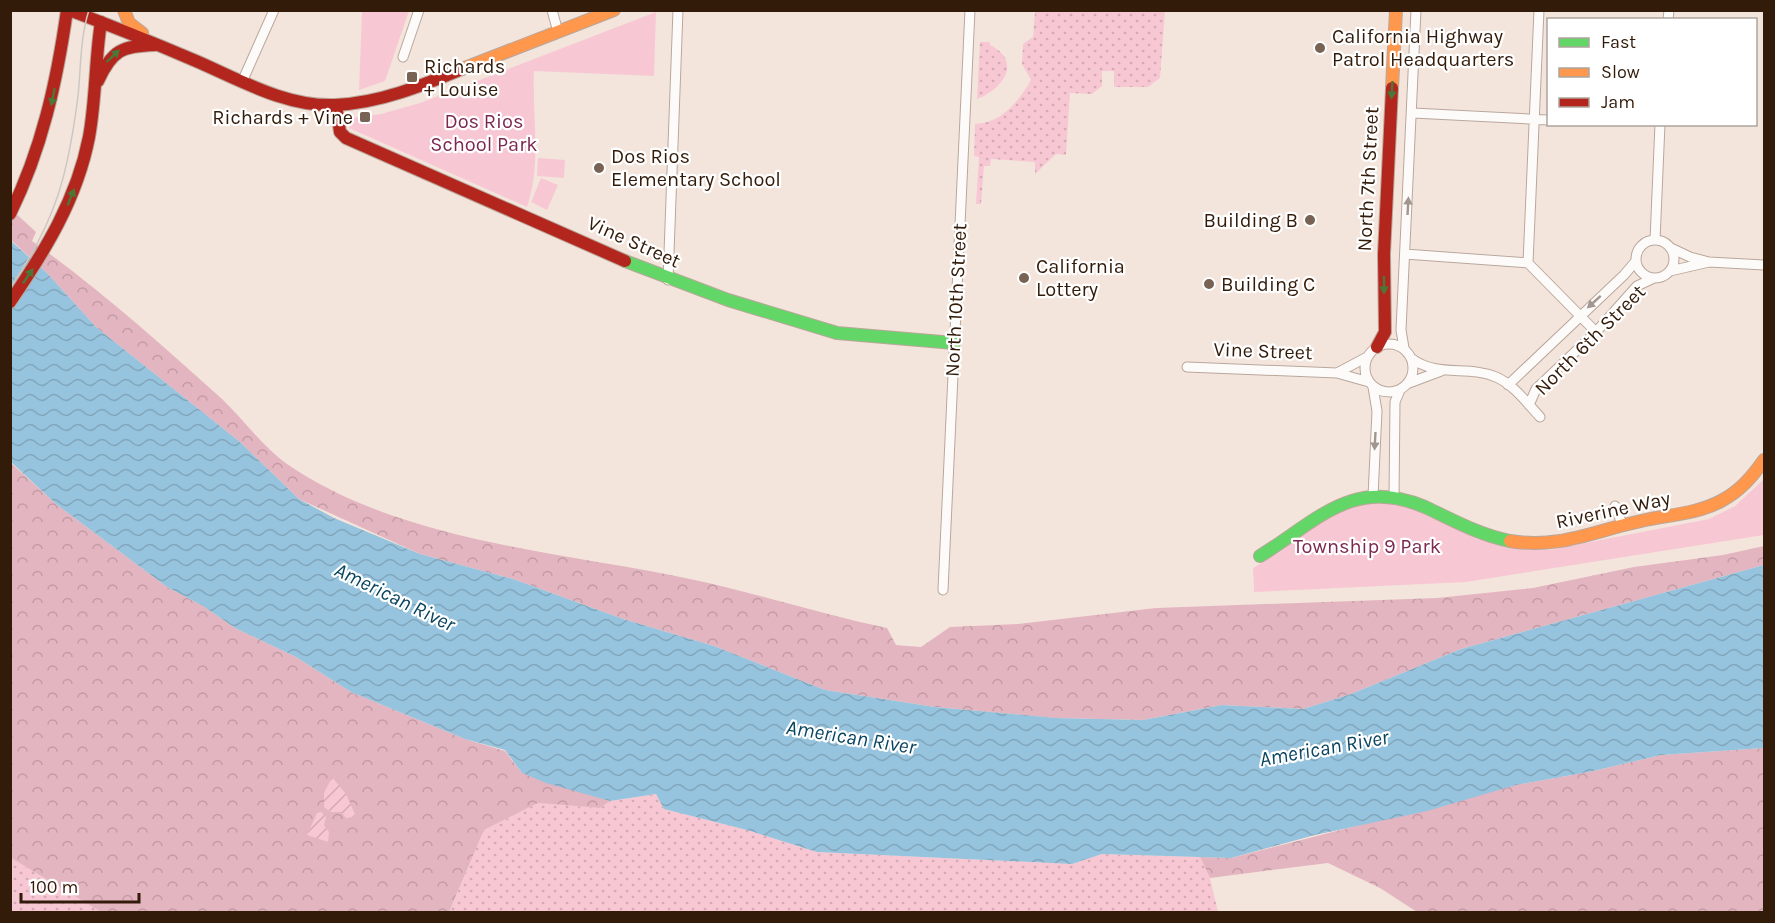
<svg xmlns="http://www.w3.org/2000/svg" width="1775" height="923" font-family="Karla,sans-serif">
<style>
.grass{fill:url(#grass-dots)}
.forest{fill:url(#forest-crowns)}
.park{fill:#f7c8d4}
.garden{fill:url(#garden-furrows)}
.water{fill:url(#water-waves)}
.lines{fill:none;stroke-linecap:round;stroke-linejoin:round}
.street-casing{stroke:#baa79b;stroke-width:11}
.fast-casing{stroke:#baa79b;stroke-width:14}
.slow-casing{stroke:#baa79b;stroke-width:14}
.jam-casing{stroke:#baa79b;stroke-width:14}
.street{stroke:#fdfbfa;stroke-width:9}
.fast{stroke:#63d668;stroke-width:12}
.slow{stroke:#ff974d;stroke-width:12}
.jam{stroke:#b3261e;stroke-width:12}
.tram{stroke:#ccc7c4;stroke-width:1.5}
.oneway{fill:#4b7839}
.oneway2{fill:#a2968e}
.poi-dot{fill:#776254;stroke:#fff;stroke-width:2}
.labels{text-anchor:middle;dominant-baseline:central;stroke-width:4.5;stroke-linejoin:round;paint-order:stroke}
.poi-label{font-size:20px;fill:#331b0a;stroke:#fff;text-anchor:start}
.park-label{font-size:20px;fill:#7c284f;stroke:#fff}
.street-label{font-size:20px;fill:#331b0a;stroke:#fff}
.water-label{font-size:21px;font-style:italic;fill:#094560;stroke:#fff}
</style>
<defs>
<pattern id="grass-dots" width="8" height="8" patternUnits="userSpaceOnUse" patternTransform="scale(1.5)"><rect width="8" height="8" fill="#f7c8d4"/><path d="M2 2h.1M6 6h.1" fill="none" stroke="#d4abb5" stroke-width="1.8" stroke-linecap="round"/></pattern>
<pattern id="forest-crowns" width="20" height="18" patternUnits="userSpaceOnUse" patternTransform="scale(1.5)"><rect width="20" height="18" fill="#e3b5c0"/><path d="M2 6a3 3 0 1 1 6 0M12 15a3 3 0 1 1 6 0" fill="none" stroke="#c39ba4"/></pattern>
<pattern id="garden-furrows" width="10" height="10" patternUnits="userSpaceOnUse" patternTransform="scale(1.5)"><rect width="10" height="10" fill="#f7c8d4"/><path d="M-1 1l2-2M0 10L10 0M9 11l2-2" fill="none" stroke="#d4abb5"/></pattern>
<pattern id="water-waves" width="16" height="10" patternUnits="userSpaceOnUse" patternTransform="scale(1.5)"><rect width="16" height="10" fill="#96c3dd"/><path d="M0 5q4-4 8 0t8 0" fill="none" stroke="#82a7bc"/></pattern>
</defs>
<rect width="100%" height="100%" fill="#f4e5dc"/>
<path class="grass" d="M1035 11H1165L1160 78 1148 87H1114V71H1102V86L1092 94 1070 93 1066 155 1056 154 1035 174V162L991 159 990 166H984L981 204H976L979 157 974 156 975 124C1002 123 1018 102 1031 80L1022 64 1023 44 1033 37Z
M980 42H990V45C1023 61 1003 90 977 99Z
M656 794 664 809 747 830 817 852 1072 864 1102 854 1200 857 1210 878 1218 912H449L484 830 538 803 600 808 610 801Z
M11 858 101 912H11Z"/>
<path class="forest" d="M11 209 36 232 32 241C98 288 161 344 222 399 243 419 263 447 287 464 401 542 558 551 690 579 756 593 821 614 887 628L896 645 921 647 950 627 1018 624 1156 608 1437 598 1533 588 1634 567 1723 555 1764 546V565L1461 649 1351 694 1303 709 1222 705 1143 720 1055 718 935 707 825 690 714 646 623 619 513 579 420 554 299 499 240 442 96 327 47 273 11 240Z
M10 462 56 504 167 587 203 606 235 628 296 657 351 692 465 739 505 751 522 773 610 801 600 808 538 803 484 830 449 912H101L11 858Z
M1764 748V912H1417L1380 888 1328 863 1210 878 1200 857 1231 858 1516 785 1589 772 1661 755Z"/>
<path class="park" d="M362 11H409L385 81 359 90Z
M656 12 654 76 534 71C532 117 542 163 527 207L349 128 351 118 381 114 420 103Z
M538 158 565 160 564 178 537 176Z
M541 178 558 185 547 210 531 202Z
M1764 479V535L1466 582 1254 592 1253 568 1280 552 1318 521 1358 504H1403L1477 539 1505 546 1549 550 1709 519 1735 506Z"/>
<path class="garden" d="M332 777 346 794 355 814 353 817 346 818 341 812H331L324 807V793Z
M321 812 326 817 324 825 329 832 328 842 307 835 317 813Z"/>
<path class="water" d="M10 240 47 273 96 327 240 442 299 499 334 518 420 554 513 579 623 619 714 646 825 690 935 707 1056 718 1143 720 1222 705 1303 709 1351 694 1461 649 1764 565V748L1661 755 1589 772 1516 785 1427 811 1315 835 1231 858 1102 854 1072 864 817 852 747 830 664 809 656 794 610 801 546 783 522 773 505 750 465 739 351 692 296 657 235 628 203 606 167 587 56 504 11 462Z"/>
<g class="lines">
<defs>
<path id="street" d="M552 10 558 32
M1668 20 1669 10
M403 57 419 10
M242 82 274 10
M1413 113 1548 120
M1655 240 1660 124
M1636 259a19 19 0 1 1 38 0a19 19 0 1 1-38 0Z
M1405 254 1528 263 1596 332
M1709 262 1764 265
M1528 263 1539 10
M1670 271 1709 262 1690 257 1671 248
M668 280 678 10
M1365 368a24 24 0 1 1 48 0a24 24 0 1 1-48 0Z
M1404 348 1401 330 1416 10
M1411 358C1437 378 1468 365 1496 377 1513 384 1528 404 1540 417
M1187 367 1337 373 1369 382
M1337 373 1367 357
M1409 383 1441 371
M1508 385 1624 275 1636 261
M1373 387 1377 411 1373 496
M1529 405 1536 389 1596 332 1637 286 1654 278
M1394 498 1395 402 1400 390
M1615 506 1622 524
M943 590 970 10"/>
<path id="fast" d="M625 261 728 300 837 333 954 343
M1260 556C1317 521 1353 476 1425 507 1453 520 1479 535 1510 541"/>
<path id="slow" d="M124 10 129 23 142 33
M462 69 614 10
M1392 88 1396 10
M1510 541C1560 549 1593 531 1641 521 1667 515 1697 514 1721 501 1740 491 1752 477 1764 460"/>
<path id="jam" d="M69 10C112 26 154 43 196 61 240 80 286 107 335 105 380 103 421 86 462 69
M98 81C112 50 122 46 155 45
M336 105 340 132 346 138 625 261
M10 214C42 149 57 81 67 10
M10 302C45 251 77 199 89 137 96 99 95 60 101 22
M1377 347 1385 332 1384 254 1392 88"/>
</defs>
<use href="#street" class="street-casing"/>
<use href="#fast" class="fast-casing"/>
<use href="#slow" class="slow-casing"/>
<use href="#jam" class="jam-casing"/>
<use href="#street" class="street"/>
<use href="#fast" class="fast"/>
<use href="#slow" class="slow"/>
<use href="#jam" class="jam"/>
<path class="tram" d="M10 288C56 221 68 175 78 96 81 68 80 38 89 10"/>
</g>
<defs><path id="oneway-solid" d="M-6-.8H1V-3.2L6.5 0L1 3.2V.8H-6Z" transform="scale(1.5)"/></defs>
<g class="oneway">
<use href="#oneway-solid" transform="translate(113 56) rotate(-44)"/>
<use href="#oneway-solid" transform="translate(1392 90) rotate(93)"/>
<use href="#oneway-solid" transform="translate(53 97) rotate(101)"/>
<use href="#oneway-solid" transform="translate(71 197) rotate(-68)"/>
<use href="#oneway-solid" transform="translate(28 276) rotate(-56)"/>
<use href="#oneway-solid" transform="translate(1384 285) rotate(90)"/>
</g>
<g class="oneway2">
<use href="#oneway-solid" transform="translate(1408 206) rotate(-87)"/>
<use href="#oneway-solid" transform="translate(1594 302) rotate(138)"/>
<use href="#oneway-solid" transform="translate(1375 441) rotate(93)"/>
</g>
<g class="poi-dot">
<circle cx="1320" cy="48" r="6"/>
<rect x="406" y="71" width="12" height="12" rx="3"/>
<rect x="359" y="111" width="12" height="12" rx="3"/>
<circle cx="599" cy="168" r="6"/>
<circle cx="1310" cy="220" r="6"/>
<circle cx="1024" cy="278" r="6"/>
<circle cx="1209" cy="284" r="6"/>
</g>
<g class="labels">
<g class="poi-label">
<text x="1332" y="36">California Highway<tspan x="1332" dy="23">Patrol Headquarters</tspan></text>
<text x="424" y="66">Richards<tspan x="424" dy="23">+ Louise</tspan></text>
<text x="353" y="117" text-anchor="end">Richards + Vine</text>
<text x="611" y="156">Dos Rios<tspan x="611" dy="23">Elementary School</tspan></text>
<text x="1298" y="220" text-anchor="end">Building B</text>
<text x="1036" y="266">California<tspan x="1036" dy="23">Lottery</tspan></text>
<text x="1221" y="284">Building C</text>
</g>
<g class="park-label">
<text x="484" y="121">Dos Rios<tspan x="484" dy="23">School Park</tspan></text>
<text x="1367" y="546">Township 9 Park</text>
</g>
<g class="street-label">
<text transform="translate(1368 179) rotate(-87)">North 7th Street</text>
<text transform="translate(634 242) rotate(24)">Vine Street</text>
<text transform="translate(956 300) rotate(-87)">North 10th Street</text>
<text transform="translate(1590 340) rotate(-45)">North 6th Street</text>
<text transform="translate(1263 351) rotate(2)">Vine Street</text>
<text transform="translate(1613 510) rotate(-12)">Riverine Way</text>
</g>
<g class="water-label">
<text transform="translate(395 597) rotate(26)">American River</text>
<text transform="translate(851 737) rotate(9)">American River</text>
<text transform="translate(1324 748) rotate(-10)">American River</text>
</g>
</g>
<rect width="1775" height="923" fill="none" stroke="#331b0a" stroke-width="24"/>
<rect x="1547" y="18" width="210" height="108" fill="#ffffff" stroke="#ada49d" stroke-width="1.5"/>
<rect x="1559" y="38" width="30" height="9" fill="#63d668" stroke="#ada49d" stroke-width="1.5"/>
<text x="1601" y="48" font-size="18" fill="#331b0a">Fast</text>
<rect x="1559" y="68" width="30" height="9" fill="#ff974d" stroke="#ada49d" stroke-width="1.5"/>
<text x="1601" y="78" font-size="18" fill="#331b0a">Slow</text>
<rect x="1559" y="98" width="30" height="9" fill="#b3261e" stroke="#ada49d" stroke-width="1.5"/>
<text x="1601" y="108" font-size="18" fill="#331b0a">Jam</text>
<path d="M21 893v9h118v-9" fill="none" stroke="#331b0a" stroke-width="3"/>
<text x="30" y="893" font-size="18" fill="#331b0a" stroke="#ffffff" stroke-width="4.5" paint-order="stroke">100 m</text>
</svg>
